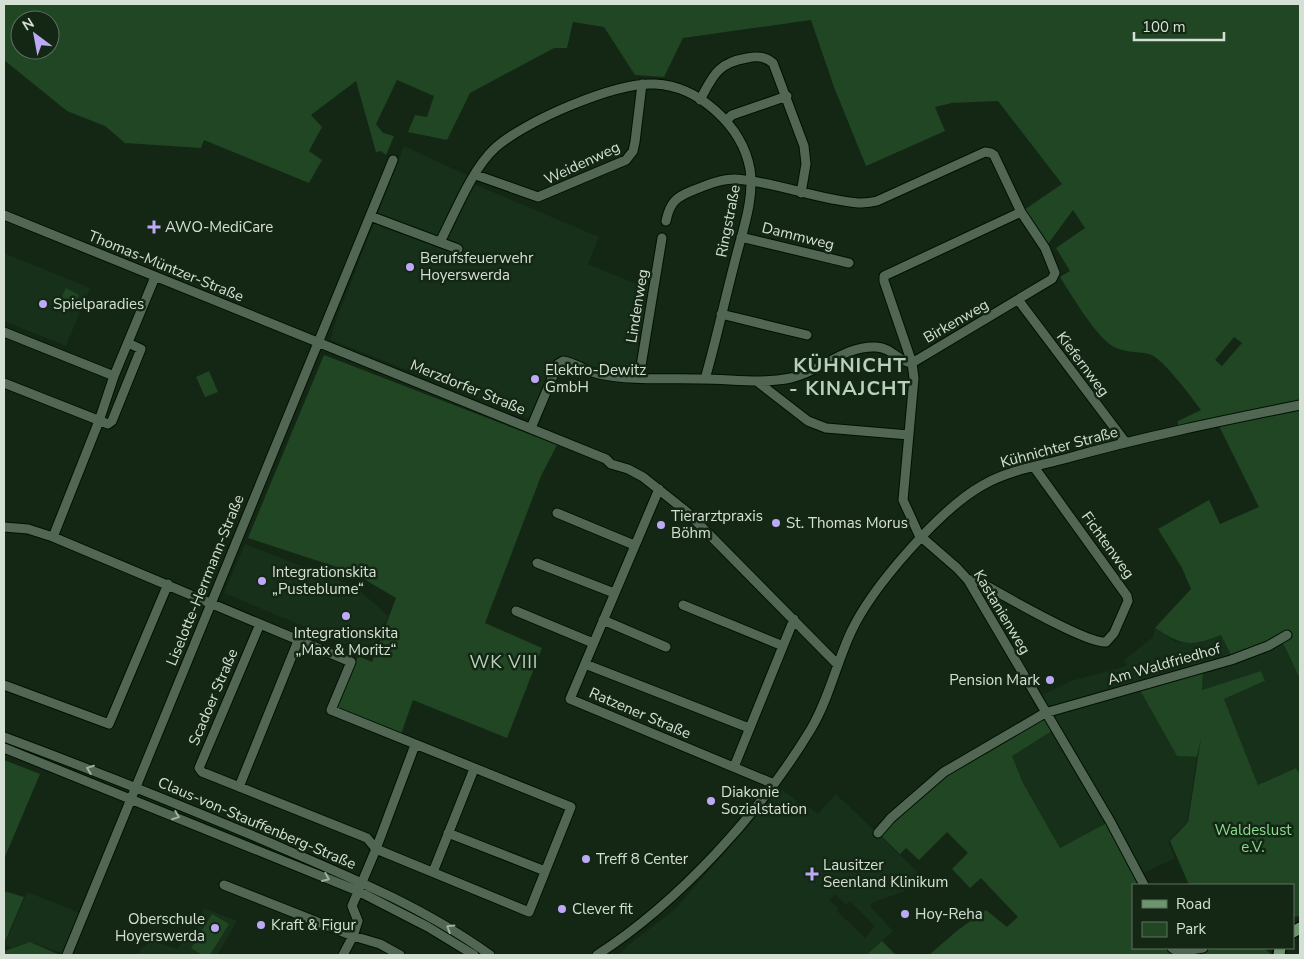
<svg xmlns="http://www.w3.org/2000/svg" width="1304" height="959" font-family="'Nunito Sans',sans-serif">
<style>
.built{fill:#163019;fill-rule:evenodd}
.green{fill:#204624;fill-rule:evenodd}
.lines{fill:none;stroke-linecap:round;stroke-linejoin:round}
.minor-casing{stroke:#011002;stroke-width:11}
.major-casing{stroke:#011002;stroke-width:14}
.minor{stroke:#526753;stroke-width:9}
.major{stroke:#6a956d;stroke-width:11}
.oneway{stroke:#a0b0a0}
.poi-dot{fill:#bda9f5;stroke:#142715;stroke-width:2}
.labels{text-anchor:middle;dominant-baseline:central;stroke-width:5;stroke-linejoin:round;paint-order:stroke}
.street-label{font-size:15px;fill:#d4e0d4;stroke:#142715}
.poi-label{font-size:15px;fill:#d4e0d4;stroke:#142715;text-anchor:start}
.park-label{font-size:15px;fill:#89de90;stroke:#142715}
.quarter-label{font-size:18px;letter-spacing:1px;fill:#b8d1b9;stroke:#142715}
.district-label{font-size:20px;font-weight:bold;letter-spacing:1px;fill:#b8d1b9;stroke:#142715}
</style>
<rect width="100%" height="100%" fill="#142715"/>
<path class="built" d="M404 146 471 177 469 182 599 237 588 264 634 283 650 285 633 383 600 380 553 365 531 419 331 340 333 328Z
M4 253 90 288 66 346 4 321Z
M245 544 357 588 388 616 372 655 224 593Z
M1155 628 1176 642 1200 643 1221 635 1231 655 1204 663 1177 756 1197 757 1187 822 1168 841 1175 858 1140 875 1110 821 1060 848 1023 783 1011 756 1055 729 1037 697 1071 681 1127 666 1124 660 1153 637Z
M1276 642 1284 645 1300 679V774L1296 768 1258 785 1224 699 1264 682 1261 671 1202 690 1201 683 1204 668Z
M781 789 792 797 804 810 808 806 818 814 836 794 918 872 919 877 903 892 874 902 870 906 893 931 866 955H619L628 945 674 910ZM835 894 846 905 850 901 875 926 865 938 837 911 839 909 829 900Z
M27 892 83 914 67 955 30 942 11 948 5 944Z
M204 908 237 921 217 955H138L142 948 152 941 178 949 187 934 192 936Z"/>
<path class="green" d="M4 4H1300V679L1284 645 1276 642 1231 655 1221 635C1191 647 1183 646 1155 628L1191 589 1182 568 1158 529 1209 500 1220 524 1259 507 1219 426 1177 431 1178 421 1201 410C1192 398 1162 357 1149 354 1136 351 1122 353 1111 345 1094 333 1072 296 1060 277L1070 271 1056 248 1085 228 1073 210 1045 248 1021 212 1062 184 998 101 952 103 935 107 945 131 866 166 834 87 811 20 683 38 664 77 635 75 604 27 573 22 567 48H554L470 93 447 140 408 132 415 115 427 117 434 96 397 80 376 124 383 133 394 136 386 155 381 151 376 152 356 81 311 115 322 127 309 151 322 160 309 183 204 140 201 148 125 143 105 126 67 111 4 60ZM20 20H50V50H20ZM1234 337 1242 343 1222 366 1215 360Z
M66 288 79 295 73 306 60 300Z
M324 355 557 445 541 476 485 623 542 648 507 738 413 700 401 734 337 708 358 656 372 662 396 598 352 572 248 538Z
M209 371 218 392 205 397 196 377Z
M1203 671 1202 690 1261 671 1265 681 1224 699 1258 785 1296 768 1300 774V916L1293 917V885H1189L1170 841 1188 822 1201 738 1197 757 1177 756 1140 690Z
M1045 713 1055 729 1012 756 1023 783 1060 848 1110 821 1144 885H1133V948H1264L1272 955H929L958 930 986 910 1007 927 1018 917 981 878 970 888 952 869 968 853 947 832 919 860 906 848 900 854 878 833 925 788Z
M4 760 40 774 4 859Z
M4 891 24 897 4 944Z
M212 914 229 924 210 955H202L191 948Z
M882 941 896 955H866Z
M30 942 60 955H62H4V951Z"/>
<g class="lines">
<defs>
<path id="minor" d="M700 100C713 76 717 63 747 58 757 56 764 56 773 63L804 146 806 164 801 193
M727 120 732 115 787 96
M476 175 538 197 626 160 633 151 635 142 642 84
M4 215 606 459 611 464 628 469 643 477 687 512 837 664
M370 216 458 249
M666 221C670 202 676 197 694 190 707 185 721 179 735 179 767 181 800 193 832 199 848 202 862 205 877 201L985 152 991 153 994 155 1021 212 884 276V281L912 363 914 378 903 500 919 535 957 568 968 580 1110 821 1144 885
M741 237 849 263
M440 242C455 213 472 169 495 148 525 121 615 82 655 84 699 86 742 126 750 169 755 200 741 235 734 265 724 303 716 341 705 379
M1019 301 1126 443
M721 314 807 335
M4 332 114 376
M912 363 1052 279 1055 273 1045 248 1021 212
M639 378 662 238
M4 383 108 424 112 421 141 349 128 343
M759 383 808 421 826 428 909 435
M531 428 558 364 563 361C576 363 587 372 599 374 631 381 668 378 701 379 732 379 761 384 791 378 820 372 845 345 876 347 893 348 898 362 912 363
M659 489 570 699 774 784
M557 513 634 545
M4 527 28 529 53 537 260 624 199 768 202 772 367 838 376 849 352 906 358 921 353 936 380 944 400 955
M53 537 99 421 114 376 155 277
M537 563 614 593
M968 580H976C998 592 1086 644 1106 642L1114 633 1128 601 1127 596 1034 467
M683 605 783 646
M516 611 593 643
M603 620 666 647
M260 624 351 662 331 710 571 807 529 912 376 849 415 745
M585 664 749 728
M4 685 109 724 168 584
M4 737C93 770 180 805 268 842 345 875 422 906 490 955
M4 748 358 891 428 927 474 955
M734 767 794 619
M239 787 298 641
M448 833 545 871
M878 833 891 818 944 772 1045 713 1231 660 1268 646 1287 635
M433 872 474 769
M224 885 353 936 343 955
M1172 948 1178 952 1203 948
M67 955 393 160
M597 955C679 902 761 812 811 729 829 699 836 664 851 632 872 587 940 509 983 485 1007 471 1037 466 1064 459 1142 437 1221 421 1300 405"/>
<path id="major" d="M1293 932 1300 928
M1279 955 1280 948"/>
</defs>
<use href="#minor" class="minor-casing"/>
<use href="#major" class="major-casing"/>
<use href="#minor" class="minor"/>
<use href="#major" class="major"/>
</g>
<defs><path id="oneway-chevron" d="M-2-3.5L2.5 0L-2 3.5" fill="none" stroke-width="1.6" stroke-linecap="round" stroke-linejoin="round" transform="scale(1.25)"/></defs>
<g class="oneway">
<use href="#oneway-chevron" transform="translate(90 769) rotate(-159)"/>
<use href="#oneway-chevron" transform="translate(176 816) rotate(21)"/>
<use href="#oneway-chevron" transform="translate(326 878) rotate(23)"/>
<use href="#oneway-chevron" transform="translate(450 928) rotate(-148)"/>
</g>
<g class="poi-dot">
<path d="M151.5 219.5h5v5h5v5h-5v5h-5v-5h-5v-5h5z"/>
<circle cx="410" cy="267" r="5"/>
<circle cx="43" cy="304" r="5"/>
<circle cx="535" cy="379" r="5"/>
<circle cx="776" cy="523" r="5"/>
<circle cx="661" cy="525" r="5"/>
<circle cx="262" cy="581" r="5"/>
<circle cx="346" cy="616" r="5"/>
<circle cx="1050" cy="680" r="5"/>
<circle cx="711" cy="801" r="5"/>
<circle cx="586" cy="859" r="5"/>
<path d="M809.5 866.5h5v5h5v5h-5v5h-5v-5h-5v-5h5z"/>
<circle cx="562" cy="909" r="5"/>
<circle cx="905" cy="914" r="5"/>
<circle cx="261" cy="925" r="5"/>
<circle cx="215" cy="928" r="5"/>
</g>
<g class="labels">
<g class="street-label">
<text transform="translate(582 163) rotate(-25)">Weidenweg</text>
<text transform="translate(728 221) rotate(-79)">Ringstraße</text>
<text transform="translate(798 236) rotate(14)">Dammweg</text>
<text transform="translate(166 266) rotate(22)">Thomas-Müntzer-Straße</text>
<text transform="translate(637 306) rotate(-81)">Lindenweg</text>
<text transform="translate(956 321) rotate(-30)">Birkenweg</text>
<text transform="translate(1083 364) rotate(53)">Kiefernweg</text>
<text transform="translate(468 387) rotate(22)">Merzdorfer Straße</text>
<text transform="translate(1059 447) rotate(-15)">Kühnichter Straße</text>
<text transform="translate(1108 545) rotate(54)">Fichtenweg</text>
<text transform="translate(205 580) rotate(-68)">Liselotte-Herrmann-Straße</text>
<text transform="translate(1002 612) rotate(59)">Kastanienweg</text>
<text transform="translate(1164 664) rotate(-16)">Am Waldfriedhof</text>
<text transform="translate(213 697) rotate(-67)">Scadoer Straße</text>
<text transform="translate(640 713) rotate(23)">Ratzener Straße</text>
<text transform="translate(257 823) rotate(23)">Claus-von-Stauffenberg-Straße</text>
</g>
<g class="poi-label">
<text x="165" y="227">AWO-MediCare</text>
<text x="420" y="258">Berufsfeuerwehr<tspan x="420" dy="17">Hoyerswerda</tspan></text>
<text x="53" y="304">Spielparadies</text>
<text x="545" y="370">Elektro-Dewitz<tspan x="545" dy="17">GmbH</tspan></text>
<text x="671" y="516">Tierarztpraxis<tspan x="671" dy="17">Böhm</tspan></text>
<text x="786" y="523">St. Thomas Morus</text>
<text x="272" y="572">Integrationskita<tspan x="272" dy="17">„Pusteblume“</tspan></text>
<text x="346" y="633" text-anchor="middle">Integrationskita<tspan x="346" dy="17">„Max &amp; Moritz“</tspan></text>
<text x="1040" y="680" text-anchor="end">Pension Mark</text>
<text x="721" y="792">Diakonie<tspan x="721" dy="17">Sozialstation</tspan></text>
<text x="596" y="859">Treff 8 Center</text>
<text x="823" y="865">Lausitzer<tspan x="823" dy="17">Seenland Klinikum</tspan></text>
<text x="572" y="909">Clever fit</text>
<text x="915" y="914">Hoy-Reha</text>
<text x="205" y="919" text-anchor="end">Oberschule<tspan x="205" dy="17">Hoyerswerda</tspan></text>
<text x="271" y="925">Kraft &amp; Figur</text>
</g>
<g class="park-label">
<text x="1253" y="830">Waldeslust<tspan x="1253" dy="17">e.V.</tspan></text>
</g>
<g class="quarter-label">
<text x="504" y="662">WK VIII</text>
</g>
<g class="district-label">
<text x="850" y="365">KÜHNICHT<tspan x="850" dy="23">- KINAJCHT</tspan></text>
</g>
</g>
<rect width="1304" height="959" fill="none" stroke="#d4e0d4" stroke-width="10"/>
<rect x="1132" y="884" width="162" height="65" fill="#142715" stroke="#617161"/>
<rect x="1142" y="900" width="25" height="8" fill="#6a956d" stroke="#617161"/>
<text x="1176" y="909" font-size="15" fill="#d4e0d4">Road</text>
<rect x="1142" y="922" width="25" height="15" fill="#204624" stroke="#617161"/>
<text x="1176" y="934" font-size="15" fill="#d4e0d4">Park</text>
<g transform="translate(35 35) rotate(328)"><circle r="24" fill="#142715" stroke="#617161"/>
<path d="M0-4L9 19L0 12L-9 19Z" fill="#bda9f5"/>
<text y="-8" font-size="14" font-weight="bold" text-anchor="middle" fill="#d4e0d4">N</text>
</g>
<path d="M1134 32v8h90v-8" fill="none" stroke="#d4e0d4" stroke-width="2.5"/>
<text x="1142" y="32" font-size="15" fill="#d4e0d4" stroke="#142715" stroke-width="4" paint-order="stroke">100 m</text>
</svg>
